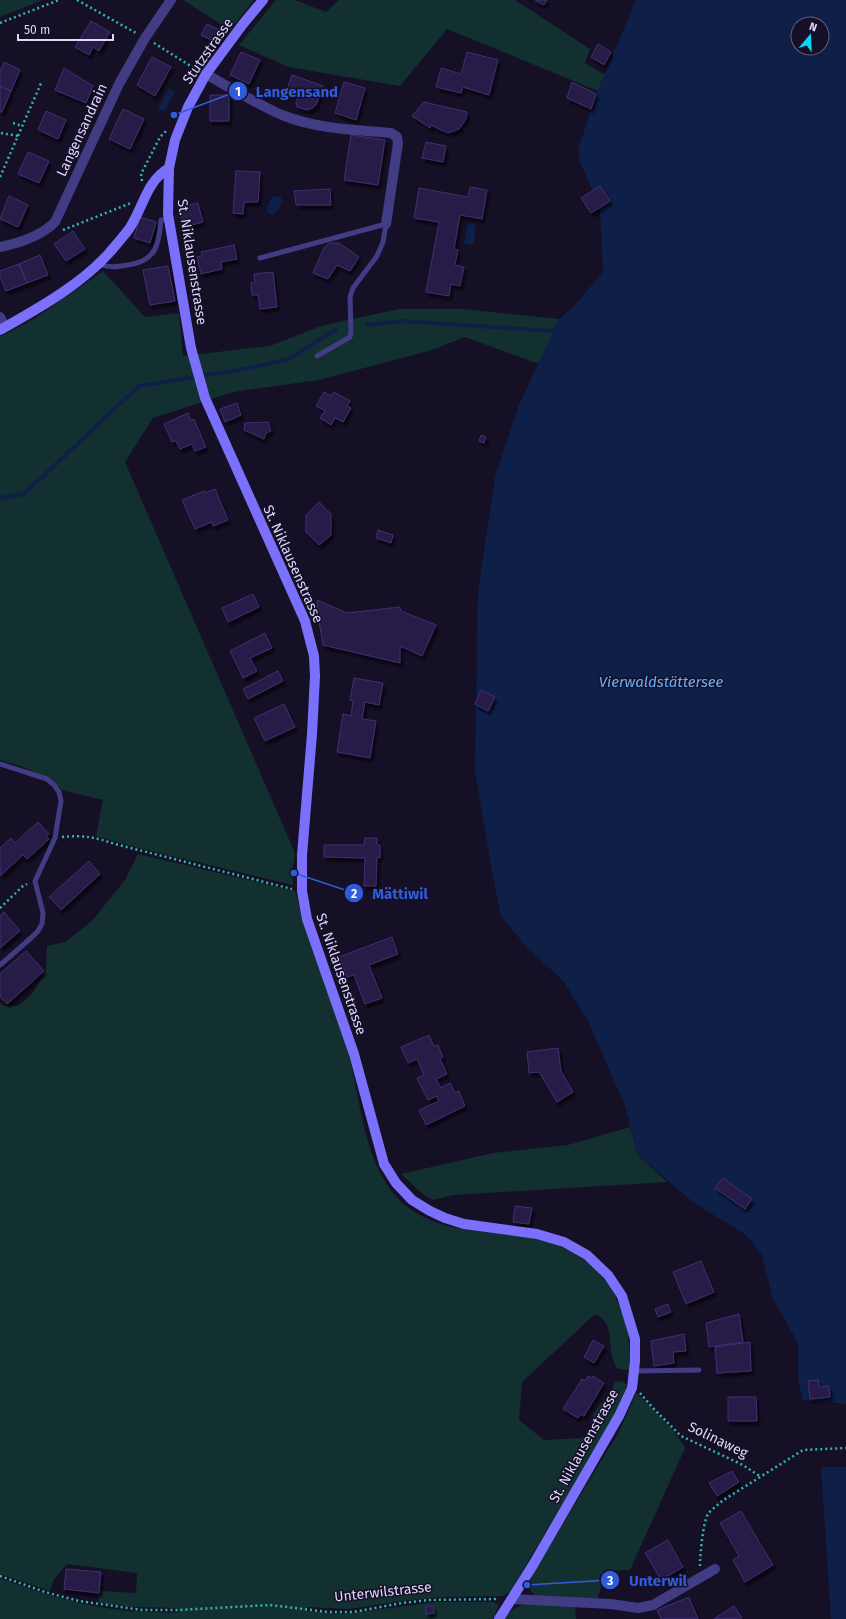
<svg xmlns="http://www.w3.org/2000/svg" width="846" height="1619" font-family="'Fira Sans',sans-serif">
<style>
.green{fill:#133030}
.water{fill:#0e2048;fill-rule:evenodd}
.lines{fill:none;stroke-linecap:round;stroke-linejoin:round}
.stream{stroke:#0e2048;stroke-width:4}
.building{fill:#271c47;stroke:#402f72;filter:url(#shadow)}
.path{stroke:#32b6b4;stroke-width:2.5;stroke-dasharray:2 3;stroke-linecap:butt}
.lane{stroke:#423c84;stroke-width:5}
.street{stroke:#423c84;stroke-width:10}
.secondary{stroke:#7a70fc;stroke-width:10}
.labels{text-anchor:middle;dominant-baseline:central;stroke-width:3;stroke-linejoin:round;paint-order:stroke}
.street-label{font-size:14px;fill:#ddd6fe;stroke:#151026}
.water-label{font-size:15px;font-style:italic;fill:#67affb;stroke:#151026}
.leader{fill:none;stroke:#305cdc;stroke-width:1.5}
.callout-dot{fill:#305cdc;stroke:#151026;stroke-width:1.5}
.mark-label{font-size:12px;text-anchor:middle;font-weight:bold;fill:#fff}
.callout-label{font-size:15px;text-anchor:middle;font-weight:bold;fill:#305cdc;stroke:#151026;stroke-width:3;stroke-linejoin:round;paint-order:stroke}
</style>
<defs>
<filter id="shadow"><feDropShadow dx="2.5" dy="4" stdDeviation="1" flood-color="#0009"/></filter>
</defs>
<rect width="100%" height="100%" fill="#151026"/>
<path class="green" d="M0 0H43L0 17Z
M183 0H254L230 30Z
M276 0H295L326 12 339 0H515L590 49 585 63 605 75 598 91 447 29 400 86 288 67 239 45Z
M103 271 145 317 179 313 183 356 270 346 321 326 399 309H463L559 319 539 364 465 337 432 350 319 380 233 392 153 418 125 462 295 853 292 871 293 885 134 847 96 836 103 800 62 790 51 779 23 767 0 760V337L37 317Z
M138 854 295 891C307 939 327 984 342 1030 360 1082 359 1152 394 1194 450 1260 554 1204 609 1286 626 1312 631 1339 630 1370L618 1369C604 1352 619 1325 595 1314L522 1382 519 1420 544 1440 581 1438 589 1434 593 1415 601 1403 606 1404 608 1401 615 1382 622 1381 627 1385 621 1405 510 1592 502 1596 445 1597 410 1600 349 1609 308 1607 306 1611 344 1614 435 1602H493L499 1605 493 1619H0V1578C50 1597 95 1610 148 1612 158 1612 169 1613 179 1612L178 1608 133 1607 98 1603 100 1591 136 1593 137 1573 67 1564 54 1579 50 1591 0 1574V1003L5 1006H18L32 994 46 971 47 946 65 942 92 921 125 880Z
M630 1127 638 1155 667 1182 453 1195 433 1200 424 1195 401 1174 493 1153 568 1145Z
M637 1393 673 1430 685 1448 630 1570 606 1571 597 1600 538 1597C527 1591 528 1584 533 1574L594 1472 619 1432 635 1396Z
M522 1605 575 1606 576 1619H505L513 1609Z"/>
<path class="water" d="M636 0H846V1404L803 1400 798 1380V1343L773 1299 762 1255 745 1234 694 1203 638 1155 624 1103 587 1019 564 982 524 944 501 916 491 866 475 771 478 592 495 477 519 405 559 319 573 307 603 272 600 207 580 162 578 150 596 94ZM798 24H822V48H798Z
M169 88 175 92 164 112 158 108Z
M274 196 281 197 282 202 279 209 272 215 267 212C267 207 270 199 274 196Z
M470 223 473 224 476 227 473 245 464 243 467 226Z
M821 1467H846V1619H831Z"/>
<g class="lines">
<path class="stream" d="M367 325 401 321 554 331
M0 498 24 494 139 386 239 370 289 359 336 329"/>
</g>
<path class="building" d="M535 0H547L544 5Z
M91 21 110 32 99 51 93 47 89 55 75 47Z
M207 24 223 32 217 43 201 35Z
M598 44 611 52 604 65 591 57Z
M241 52 260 60 249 84 230 75Z
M467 52 498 60 489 95 463 87 461 93 436 87 441 68 461 74Z
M152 57 171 67 155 96 137 85Z
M4 62 20 70 11 91 0 86V71Z
M64 68 93 86 86 103 55 90Z
M292 75 323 86 316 105 313 108 307 110 297 107 296 102 298 97 286 92Z
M344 82 365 88 356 120 335 113Z
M572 82 596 94 591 109 567 98Z
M0 86 11 91 2 112H0Z
M210 95H229V121H210Z
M424 102 467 112 466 119 459 129 448 133 439 129 431 125 430 128 412 116Z
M123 109 144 119 130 149 109 139Z
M46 111 66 120 58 139 38 130Z
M351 135 385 140 378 185 344 180Z
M426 142 446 146 443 162 422 158Z
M28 152 49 161 39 183 18 174Z
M236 171 260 172 258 202H244L243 214 233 213Z
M600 186 610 201 591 213 581 198Z
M470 187 487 190 482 219 460 215 454 249 458 250 455 265 464 267 460 286 451 284 449 296 426 292 439 222 414 218 419 188 468 197Z
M330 189 331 205H296L294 191Z
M9 196 28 205 18 227 0 219Z
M198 203 203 222 184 227 179 207Z
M140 217 156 222 150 243 134 238Z
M73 231 85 249 66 261 54 244Z
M329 243H339L359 257 350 271 337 265 328 279 313 273 324 248Z
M234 245 237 259 221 262 222 269 201 274 197 257 202 256 201 252Z
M40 255 48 275 27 283 19 264Z
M19 264 27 283 6 291 0 276V271Z
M168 266 175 301 150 305 143 270Z
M273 272 277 307 260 309 258 295H252L251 283 255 282 254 274Z
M324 392 331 396 334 392 350 401 347 406 351 408 343 422 335 418 331 425 320 418 325 411 316 406Z
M237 403 241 415 225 422 220 409Z
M188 413 191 420 194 419 206 447 195 451 192 444 180 449 176 441 172 442 164 424Z
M268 422 271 431 266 433 264 439 244 430 245 423Z
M481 435 486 437 484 443 479 441Z
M215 489 228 520 213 526 212 522 195 529 182 500 204 491 205 493Z
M319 502 331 514V535L319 545 306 532V515Z
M378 530 393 535 391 543 376 538Z
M253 594 259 607 228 622 222 608Z
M317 600 347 613 400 607 401 611 436 625 422 656 400 646V663L323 645 318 615Z
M265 633 272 648 250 658 257 671 243 678 230 651Z
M278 671 283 681 248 699 243 689Z
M354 678 383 683 379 705 365 702 362 719 376 721 370 758 337 752 343 714 351 716 353 701 350 700Z
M481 690 495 697 488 711 475 704Z
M284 704 295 727 265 741 254 718Z
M38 822 49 834 46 836 49 839 27 859 23 855 0 876V848L11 838 15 843Z
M365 838H377V845H380V858L377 857 376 886H364L365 858 324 857V845H364Z
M89 861 100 874 61 910 49 897Z
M4 912 20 931 0 948V916Z
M392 937 398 954 369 965 382 998 365 1004 354 975 347 977 339 957Z
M26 951 44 971 7 1004 0 997V974Z
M429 1035 434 1046 438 1045 443 1057 440 1059 447 1074 436 1079 441 1088 450 1083 455 1093 459 1091 465 1106 426 1125 419 1110 439 1101 437 1096 428 1100 417 1078 424 1075 417 1059 408 1063 401 1047Z
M558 1048 561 1071 573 1092 557 1102 539 1072 529 1073 527 1052Z
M723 1178 752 1199 745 1209 715 1188Z
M515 1206 532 1208 529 1224 513 1222Z
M701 1261 714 1292 686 1304 673 1272Z
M668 1304 671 1312 658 1317 655 1309Z
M739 1314 743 1342 709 1347 706 1323Z
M684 1334 686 1351 673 1352 674 1363 654 1366 651 1341Z
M593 1340 604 1346 594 1363 584 1357Z
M750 1342 751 1371 717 1373 715 1347Z
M588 1376 592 1378 593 1376 604 1383 584 1416 580 1414 578 1418 563 1409 582 1379 585 1381Z
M818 1380 819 1387 829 1386 830 1397 810 1399 808 1381Z
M728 1397H756L757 1421H728Z
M732 1471 739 1482 717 1496 709 1483Z
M741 1511 773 1565 745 1582 733 1560 739 1556 720 1523Z
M668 1540 683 1567 661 1580 645 1553Z
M66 1569 101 1572 99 1593 64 1589Z
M689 1597 698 1619H661L657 1610Z
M426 1606H433L434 1613 426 1614Z
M734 1606 742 1618 714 1619Z"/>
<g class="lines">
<path class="path" d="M77 0 136 33
M0 23 59 0
M154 43 197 70
M13 123 22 126
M1 133 18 136
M0 177 42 81
M142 181 141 174 160 137 166 131
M63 230 131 203
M62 837C84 835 94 837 115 844L292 889
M0 908 23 886 27 884
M640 1393 653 1408 681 1436 743 1465 761 1477
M700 1566C700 1555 703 1522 708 1514 712 1509 718 1505 722 1501L803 1450 846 1448
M0 1576 45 1592 79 1601 142 1610H179L270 1605 328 1612H353L402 1603 429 1600 499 1599"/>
<path class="lane" d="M260 258 386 224 383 242 377 256 353 288 350 297 351 332 350 337 317 356
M98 264C109 268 117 267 128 265 156 261 159 245 161 220L169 219
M0 764 47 779 54 785 59 792 61 801 55 838 35 881 43 913 42 924 38 931 31 938 0 965
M634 1371 699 1370"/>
<path class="street" d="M206 74C230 88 257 104 282 115 317 129 355 130 391 133L397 137 398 143 386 224
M0 247C20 243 41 236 55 222L119 84 145 38 171 0
M0 317 5 327
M512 1599 611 1604 638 1608 653 1605 715 1569"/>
<path class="secondary" d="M263 0 243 24 206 74 188 107 175 140 169 168 168 214 191 348 205 398 305 621 314 656 315 676 312 734 302 855V891L307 919 354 1054 384 1164 396 1183 412 1200 430 1211 445 1218 464 1224 537 1234 564 1242 587 1255 608 1275 622 1296 635 1339V1361L632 1388 619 1416 533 1565 499 1619
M0 330C37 309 81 285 110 252 116 245 123 237 129 229 143 209 146 181 169 168"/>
</g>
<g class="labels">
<g class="street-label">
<text transform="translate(208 51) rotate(-55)">Stutzstrasse</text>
<text transform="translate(82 130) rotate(-65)">Langensandrain</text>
<text transform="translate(192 262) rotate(81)">St. Niklausenstrasse</text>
<text transform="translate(293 564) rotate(66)">St. Niklausenstrasse</text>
<text transform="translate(341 974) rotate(71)">St. Niklausenstrasse</text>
<text transform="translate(718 1440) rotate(26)">Solinaweg</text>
<text transform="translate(584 1446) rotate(-61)">St. Niklausenstrasse</text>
<text transform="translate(383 1592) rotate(-6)">Unterwilstrasse</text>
</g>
<g class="water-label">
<text x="661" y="682">Vierwaldstättersee</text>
</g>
</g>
<path class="leader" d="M174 115L238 91M294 873L354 893M527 1585L610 1580"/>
<g class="callout-dot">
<circle cx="174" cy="115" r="4"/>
<circle cx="294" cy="873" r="4"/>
<circle cx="527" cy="1585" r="4"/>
<circle cx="238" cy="91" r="10"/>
<circle cx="354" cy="893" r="10"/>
<circle cx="610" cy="1580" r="10"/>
</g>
<g class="mark-label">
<text x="238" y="96">1</text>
<text x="354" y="898">2</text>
<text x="610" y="1585">3</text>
</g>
<g class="callout-label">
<text x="297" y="97">Langensand</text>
<text x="400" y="899">Mättiwil</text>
<text x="658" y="1586">Unterwil</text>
</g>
<g transform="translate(810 36) rotate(19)"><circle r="19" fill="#151026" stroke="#655f7c"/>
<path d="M0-3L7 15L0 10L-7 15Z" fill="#07d5f9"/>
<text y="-6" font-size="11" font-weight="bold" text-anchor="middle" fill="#ddd6fe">N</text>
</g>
<path d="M18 34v6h95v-6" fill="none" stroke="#ddd6fe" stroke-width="2"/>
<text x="24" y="34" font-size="12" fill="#ddd6fe" stroke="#151026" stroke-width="3" paint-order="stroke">50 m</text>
</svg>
